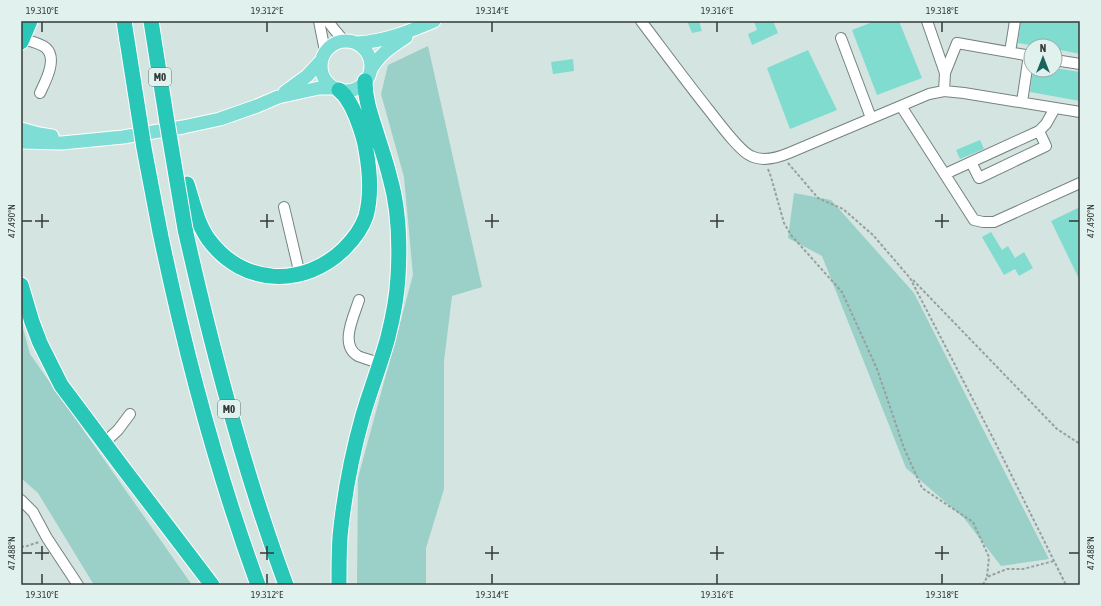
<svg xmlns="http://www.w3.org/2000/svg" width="1101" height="606" font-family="'Asap Condensed',sans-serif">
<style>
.green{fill:#9ad0c7}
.building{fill:#80dccf}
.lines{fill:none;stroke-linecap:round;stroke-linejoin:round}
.minor-casing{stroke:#748380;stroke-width:12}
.major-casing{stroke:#fff;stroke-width:15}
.highway-casing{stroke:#fff;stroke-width:17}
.path{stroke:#95a19f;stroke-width:2;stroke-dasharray:3 2;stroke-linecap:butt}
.minor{stroke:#fff;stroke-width:10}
.major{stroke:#7eddd4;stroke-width:13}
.highway{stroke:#28c7b7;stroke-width:15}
.highway-bridge-casing{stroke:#fff;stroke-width:17;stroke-linecap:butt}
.highway-bridge{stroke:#28c7b7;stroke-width:15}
.ticks{fill:none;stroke:#343a39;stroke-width:1.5}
.labels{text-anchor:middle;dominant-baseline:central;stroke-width:3.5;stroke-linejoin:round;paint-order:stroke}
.shield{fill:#e1f1ee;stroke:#68716f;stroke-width:1}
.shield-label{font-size:11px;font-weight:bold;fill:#343a39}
.neatline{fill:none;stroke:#343a39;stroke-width:1.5}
.ticks-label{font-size:10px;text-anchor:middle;fill:#343a39}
</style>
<rect width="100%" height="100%" fill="#d4e4e1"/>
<path class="green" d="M428 46 482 287 452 296 444 361V489L426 548V585H357L358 478 413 275 404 177 381 94 388 65Z
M794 193 831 200 914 293 1049 559 1001 566 964 518 906 468 822 256 788 238Z
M21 321 30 354 192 585H94L38 493 21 478Z"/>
<path class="building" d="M687 21H699L702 31 692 33Z
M754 21H773L778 33 752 45 748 34 757 30Z
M875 21H899L922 78 877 95 852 30Z
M1021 21H1070L1080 23V54L1055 49V46H1035L1018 43Z
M808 50 837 110 790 129 767 68Z
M573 59 574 71 553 74 551 62Z
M1055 68 1080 72V101L1030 92 1033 70H1055Z
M980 140 984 149 960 159 956 150Z
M1080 207V281L1051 221Z
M991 232 1002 250 1008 246 1015 258 1024 252 1033 268 1019 276 1015 269 1004 275 982 237Z"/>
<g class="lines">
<defs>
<path id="minor" d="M319 21 325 51
M328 21 333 28 344 41
M641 21C663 50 685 80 708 109 717 120 739 151 751 156 763 162 777 158 789 153L929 94 944 91 964 93 1080 112
M927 21 945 73
M841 38 871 118
M22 39C30 41 40 43 46 48 58 59 45 82 40 93
M1010 52 1015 21
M1055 60 1080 64
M944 91 945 73 957 43 1031 56
M1022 102 1029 55
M901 106 974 220 983 222H994L1080 183
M971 162 979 178 1046 146 1039 131
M945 174 1039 131 1046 124 1055 108
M284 207 300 275
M359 300C354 316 339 345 358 356 365 359 373 361 380 363
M104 443 118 430 130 414
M21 500 33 512 47 538 78 585"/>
<path id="major" d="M321 66a25 25 0 1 1 50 0a25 25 0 1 1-50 0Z
M357 43C384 42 410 31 434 21
M371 69C382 52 390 48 406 37
M285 92 307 76 321 61
M21 129 39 134 52 136
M21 142 62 143 123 137 183 127 220 119 257 106 278 97 319 88H334"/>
<path id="highway" d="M124 21 127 40
M151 21 167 122
M21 42 30 21
M187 184C193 202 197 224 209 240 243 286 304 288 344 249 353 240 362 228 366 216 372 194 370 172 366 150 364 136 355 110 347 99 345 95 342 93 339 90
M185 229C212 350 243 469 286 585
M160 232C185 352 216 470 258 585
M21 285 32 322 40 343 61 385 120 464 212 585
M339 585C339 569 339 553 340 537 344 495 352 454 363 415 371 388 381 363 388 337 393 317 397 297 398 277 400 244 399 209 390 178 386 161 380 145 375 128 370 113 365 98 365 81"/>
</defs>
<use href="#minor" class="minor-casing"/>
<use href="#major" class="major-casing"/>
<use href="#highway" class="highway-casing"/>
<path class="path" d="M788 163 818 198 843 209 873 235 910 278 996 444 1066 585
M768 169 771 177 784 223 791 235 842 292 877 369 904 448 922 488 973 522 989 557 987 577
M913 280 1057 429 1080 444
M21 547 27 546 39 542
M983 585 987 577 1007 569H1023L1054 561"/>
<use href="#minor" class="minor"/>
<use href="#major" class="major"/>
<use href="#highway" class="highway"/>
<defs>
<path id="highway-bridge" d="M127 40 144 148 160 232
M167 122 185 229"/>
</defs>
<use href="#highway-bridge" class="highway-bridge-casing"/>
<use href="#highway-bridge" class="highway-bridge"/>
</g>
<path class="ticks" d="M42 22V32M267 22V32M492 22V32M717 22V32M942 22V32M42 214V228M267 214V228M492 214V228M717 214V228M942 214V228M22 221H32M35 221H49M260 221H274M485 221H499M710 221H724M935 221H949M1069 221H1079M42 546V560M267 546V560M492 546V560M717 546V560M942 546V560M22 553H32M35 553H49M260 553H274M485 553H499M710 553H724M935 553H949M1069 553H1079M42 574V584M267 574V584M492 574V584M717 574V584M942 574V584"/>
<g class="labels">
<g class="shield">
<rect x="149" y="68" width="22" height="18" rx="3"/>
<rect x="218" y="400" width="22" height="18" rx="3"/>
</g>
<g class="shield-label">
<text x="160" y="77">M0</text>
<text x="229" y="409">M0</text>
</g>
</g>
<rect width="1101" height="606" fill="none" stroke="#e1f1ee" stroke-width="44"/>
<g transform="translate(1043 58)"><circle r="19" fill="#e1f1ee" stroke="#9ca8a6"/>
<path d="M0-3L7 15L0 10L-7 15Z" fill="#19645b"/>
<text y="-6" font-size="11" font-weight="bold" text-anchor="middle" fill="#343a39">N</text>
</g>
<rect x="22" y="22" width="1057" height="562" class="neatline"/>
<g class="ticks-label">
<text x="42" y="14">19.310°E</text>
<text x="267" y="14">19.312°E</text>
<text x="492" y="14">19.314°E</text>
<text x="717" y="14">19.316°E</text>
<text x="942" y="14">19.318°E</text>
<text transform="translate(11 221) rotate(-90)" y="4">47.490°N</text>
<text transform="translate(1090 221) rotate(-90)" y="4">47.490°N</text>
<text transform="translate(11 553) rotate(-90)" y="4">47.488°N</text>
<text transform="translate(1090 553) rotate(-90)" y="4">47.488°N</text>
<text x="42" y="598">19.310°E</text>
<text x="267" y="598">19.312°E</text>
<text x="492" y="598">19.314°E</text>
<text x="717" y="598">19.316°E</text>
<text x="942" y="598">19.318°E</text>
</g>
</svg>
